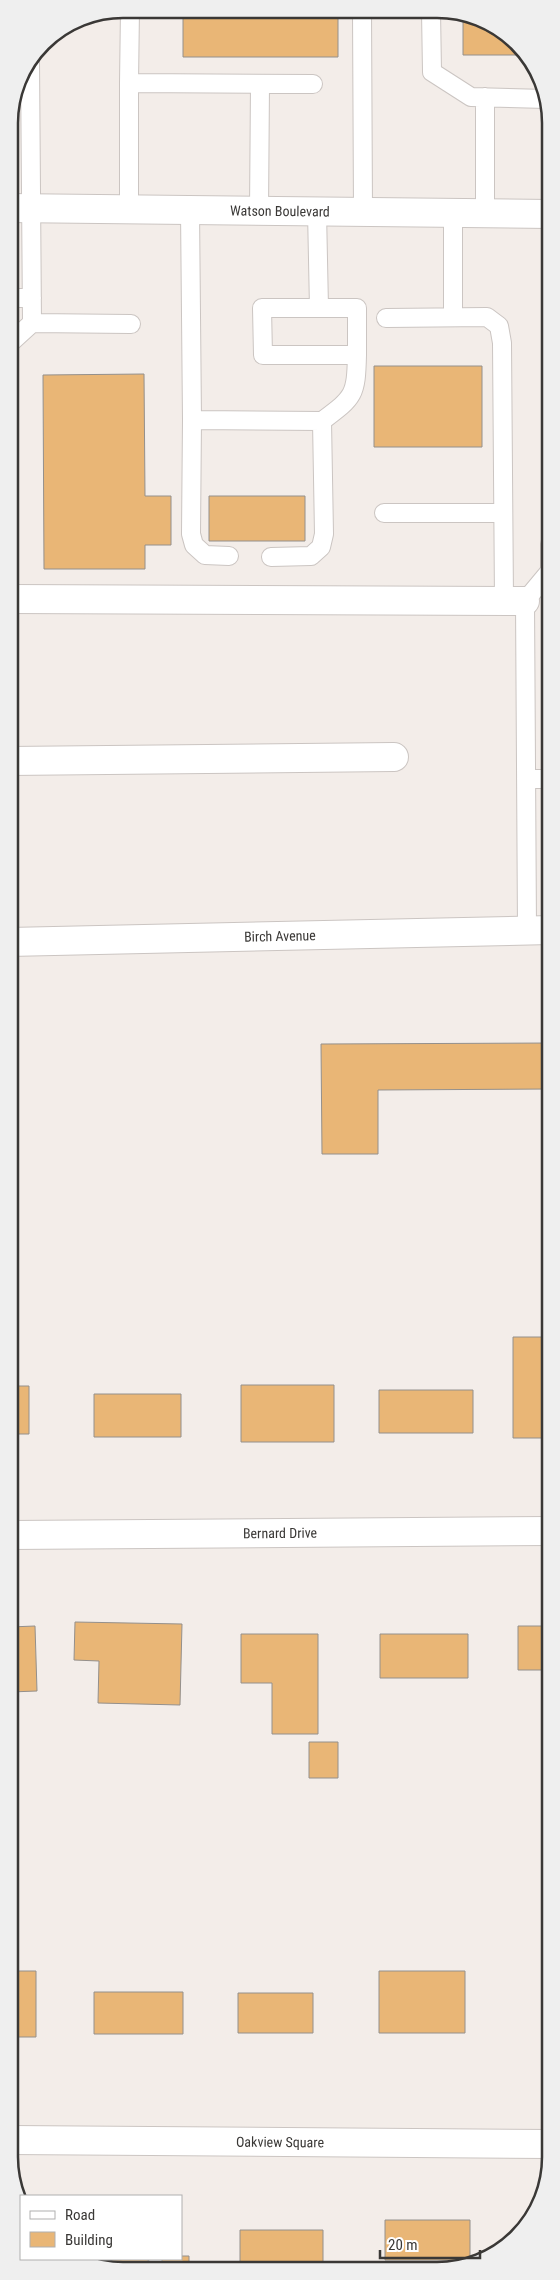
<svg xmlns="http://www.w3.org/2000/svg" width="560" height="2280" font-family="'Roboto Condensed',sans-serif">
<style>
.building{fill:#e9b676;stroke:#94908c}
.lines{fill:none;stroke-linecap:round;stroke-linejoin:round}
.service-casing{stroke:#cbc5c2;stroke-width:20}
.minor-casing{stroke:#cbc5c2;stroke-width:30}
.secondary-casing{stroke:#cbc5c2;stroke-width:30}
.service{stroke:#fff;stroke-width:18}
.minor{stroke:#fff;stroke-width:28}
.secondary{stroke:#fff;stroke-width:28}
.labels{text-anchor:middle;dominant-baseline:central;stroke-width:4.5;stroke-linejoin:round;paint-order:stroke}
.street-label{font-size:14px;fill:#3a3836;stroke:#fff}
.rim{fill:none;stroke:#3a3836;stroke-width:2.5}
</style>
<rect width="100%" height="100%" fill="#f3ede9"/>
<path class="building" d="M183 9 338 10V57H183Z
M463 13 518 42 525 55H463Z
M374 366H482V447H374Z
M144 374 145 496H171V545H145V569H44L43 375Z
M209 496H305V541H209Z
M547 674H550V715H549Z
M551 1043V1089L378 1090V1154H322L321 1044Z
M513 1337H551V1438H513Z
M241 1385H334V1442H241Z
M9 1386H29V1434H9Z
M379 1390H473V1433H379Z
M94 1394H181V1437H94Z
M75 1622 182 1624 180 1705 98 1703 99 1661 74 1660Z
M35 1626 37 1691 10 1692V1627Z
M518 1626H551V1670H518Z
M241 1634H318V1734H272V1683H241Z
M380 1634H468V1678H380Z
M309 1742H338V1778H309Z
M10 1971H36V2037H10Z
M379 1971H465V2033H379Z
M542 1985H551V2034H542Z
M94 1992H183V2034H94Z
M238 1993H313V2033H238Z
M385 2220H470V2260H385Z
M240 2230H323V2270L240 2269Z
M181 2256H189V2269H162V2259H181Z
M81 2259H146L160 2268 100 2269Z"/>
<g class="lines">
<defs>
<path id="service" d="M130 9 129 83 313 84
M362 10 363 212
M431 11 432 72 471 97 546 99
M30 61 32 323 131 324
M485 97V213
M129 209V83
M190 210 192 420 322 421 324 534 321 547 311 556 271 557
M259 211 260 84
M317 211 319 308
M453 213V317
M9 298H32
M386 318 487 317 499 326 502 343 504 601
M9 344 32 323
M192 420 191 534 194 545 205 555 229 556
M322 421C354 397 356 396 357 355H263L262 308H357V355
M384 513H503
M526 779H550
M527 930 525 601 550 571V544"/>
<g id="minor">
<path d="M9 599 525 601"/>
<path d="M9 761 394 757"/>
<path id="s1" d="M9 942 551 930"/>
<path id="s2" d="M10 1535 551 1531"/>
<path id="s3" d="M10 2140 551 2144"/>
</g>
<g id="secondary">
<path id="s4" d="M9 208 550 214"/>
</g>
</defs>
<use href="#service" class="service-casing"/>
<use href="#minor" class="minor-casing"/>
<use href="#secondary" class="secondary-casing"/>
<use href="#service" class="service"/>
<use href="#minor" class="minor"/>
<use href="#secondary" class="secondary"/>
</g>
<g class="labels">
<g class="street-label">
<text stroke="none"><textPath href="#s4" startOffset="271">Watson Boulevard</textPath></text>
<text stroke="none"><textPath href="#s1" startOffset="271">Birch Avenue</textPath></text>
<text stroke="none"><textPath href="#s2" startOffset="270">Bernard Drive</textPath></text>
<text stroke="none"><textPath href="#s3" startOffset="270">Oakview Square</textPath></text>
</g>
</g>
<path d="M0 0H560V2280H0ZM123 18H437A105 105 0 0 1 542 123V2157A105 105 0 0 1 437 2262H123A105 105 0 0 1 18 2157V123A105 105 0 0 1 123 18Z" fill="#efefef" fill-rule="evenodd"/>
<path class="rim" d="M123 18H437A105 105 0 0 1 542 123V2157A105 105 0 0 1 437 2262H123A105 105 0 0 1 18 2157V123A105 105 0 0 1 123 18Z"/>
<rect x="20" y="2195" width="162" height="65" fill="#ffffff" stroke="#b0afaf"/>
<rect x="30" y="2211" width="25" height="8" fill="#ffffff" stroke="#b0afaf"/>
<text x="65" y="2220" font-size="15" fill="#3a3836">Road</text>
<rect x="30" y="2232" width="25" height="15" fill="#e9b676" stroke="#b0afaf"/>
<text x="65" y="2245" font-size="15" fill="#3a3836">Building</text>
<path d="M380 2250v8h100v-8" fill="none" stroke="#3a3836" stroke-width="2.5"/>
<text x="388" y="2250" font-size="15" fill="#3a3836" stroke="#ffffff" stroke-width="4" paint-order="stroke">20 m</text>
</svg>
